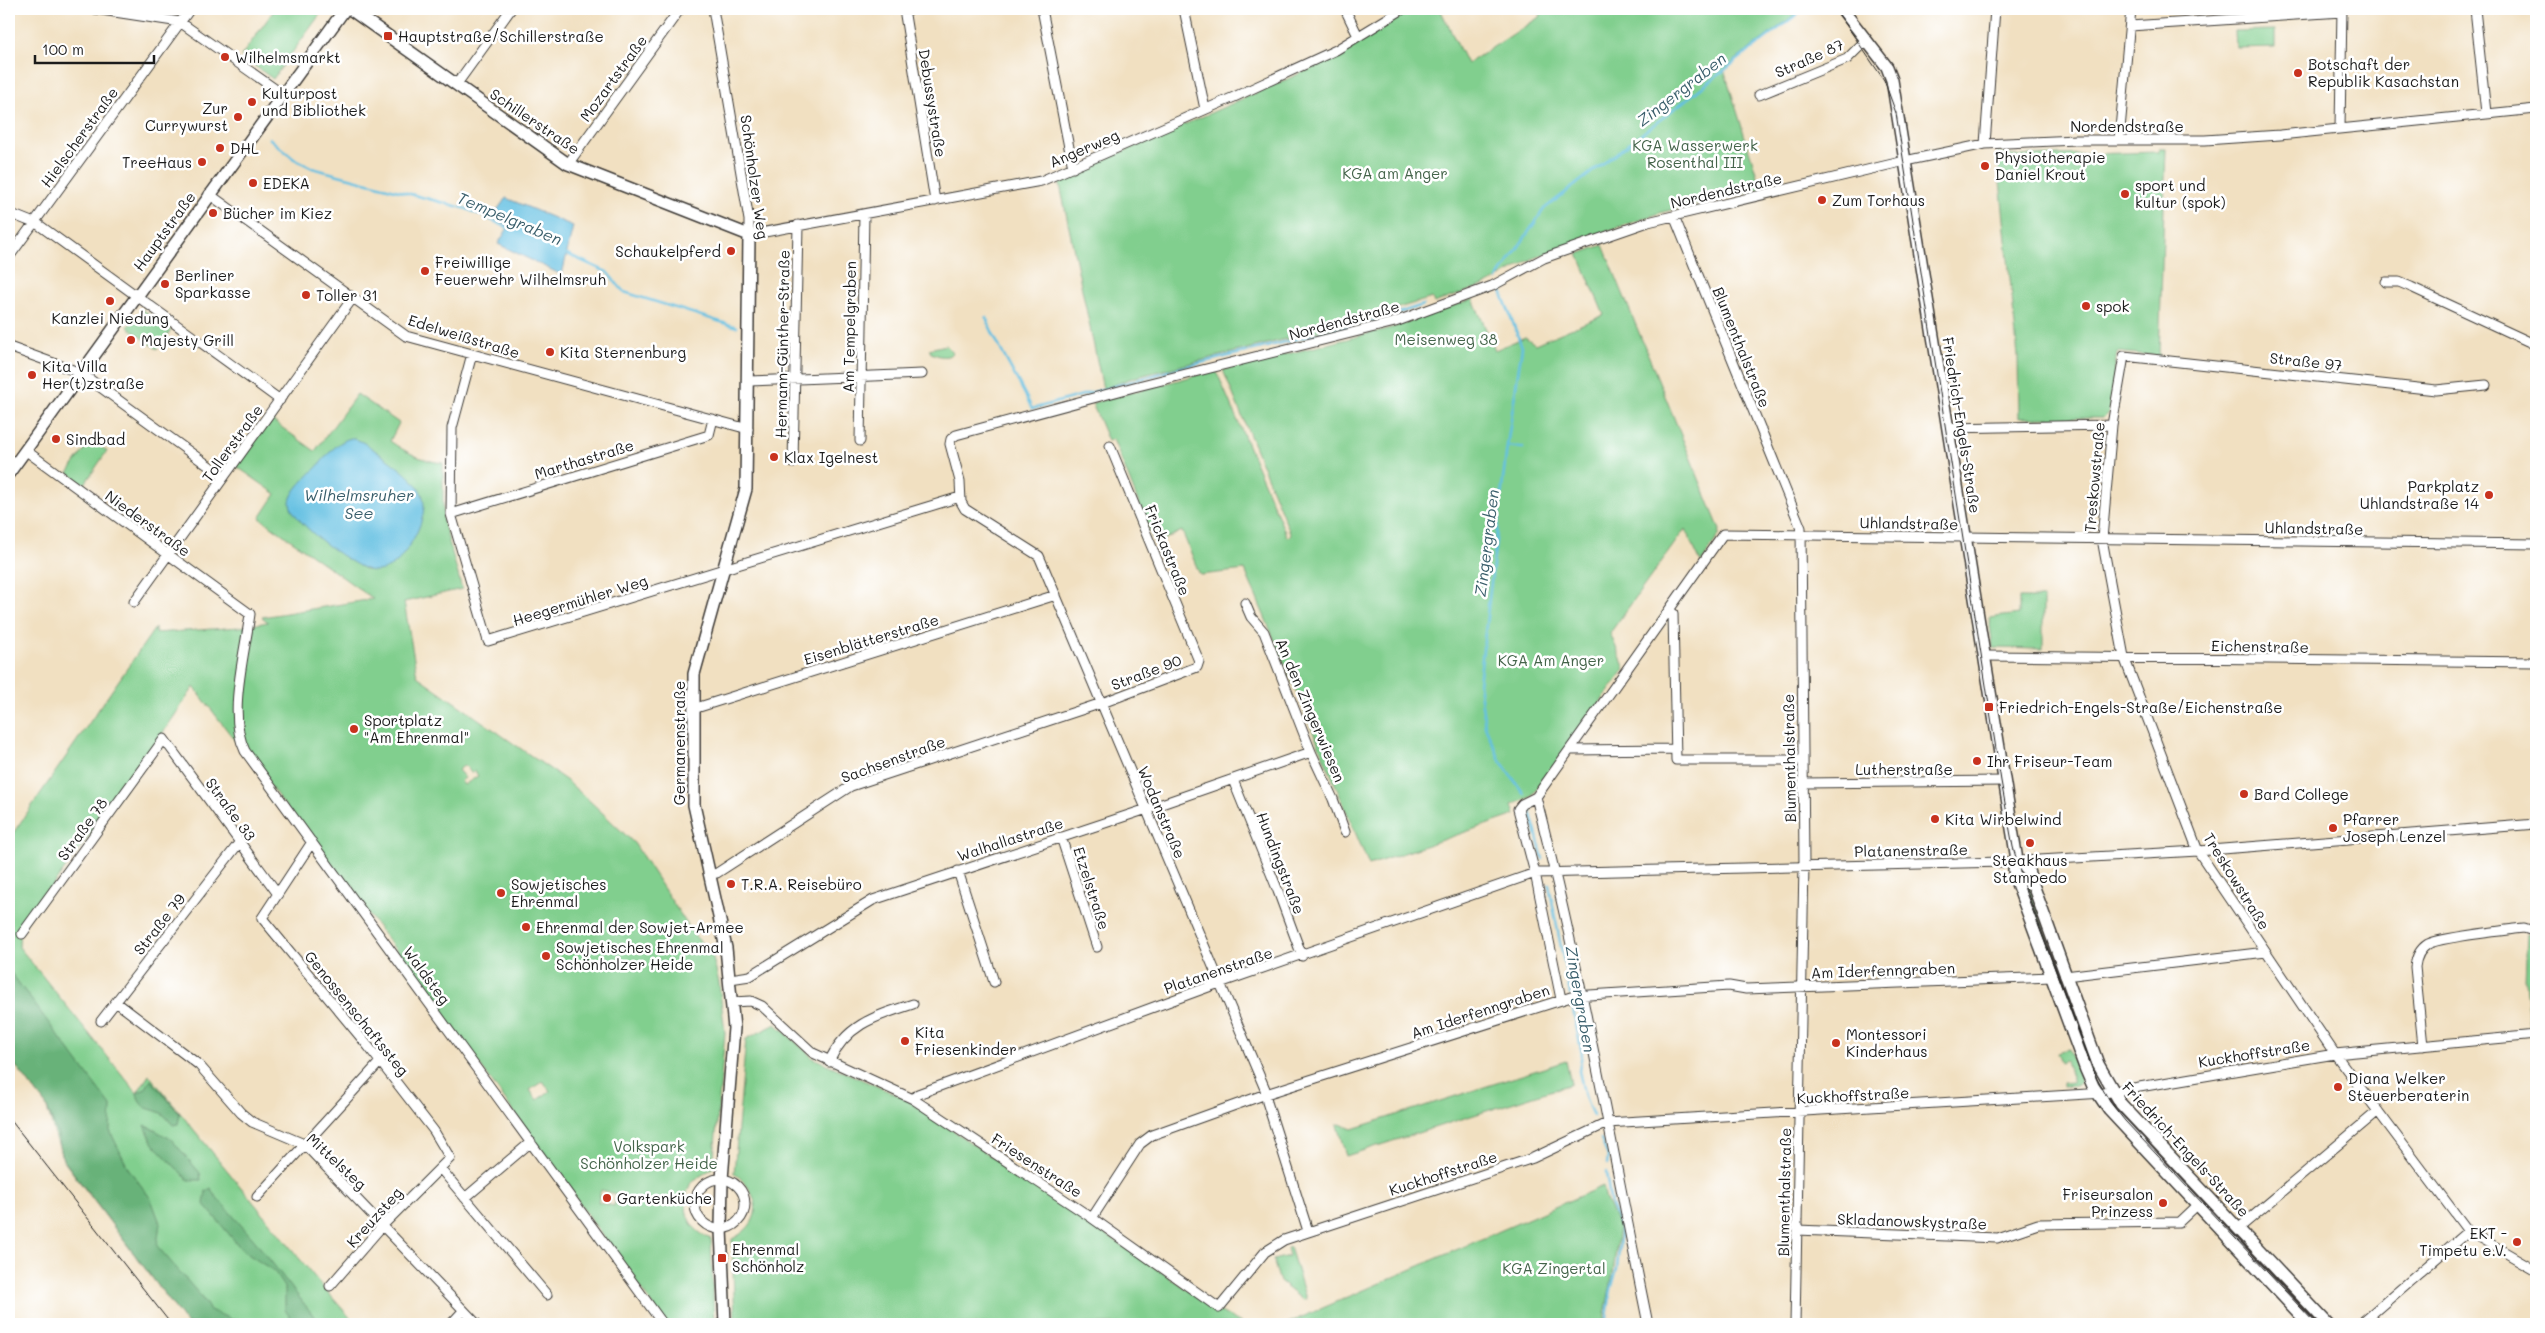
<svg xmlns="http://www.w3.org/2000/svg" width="2545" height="1333" font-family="Mali,sans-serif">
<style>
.green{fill:#81cf8e;stroke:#4e7655;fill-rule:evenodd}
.forest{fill:#68b279;stroke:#42674a}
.water{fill:#64c0e2;stroke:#406e7f}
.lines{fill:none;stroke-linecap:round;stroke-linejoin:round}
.stream{stroke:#64c0e2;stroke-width:2.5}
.minor-casing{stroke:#3c3935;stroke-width:11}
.major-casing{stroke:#3c3935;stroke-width:14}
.minor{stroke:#fff;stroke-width:9}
.major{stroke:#fff;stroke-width:11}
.tram{stroke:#1c1c1c;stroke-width:1}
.poi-dot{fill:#c8321e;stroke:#fff;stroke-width:2}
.labels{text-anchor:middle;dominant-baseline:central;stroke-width:5;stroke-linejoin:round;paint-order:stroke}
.poi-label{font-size:15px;fill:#1c1c1c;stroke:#fff;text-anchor:start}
.street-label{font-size:15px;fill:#1c1c1c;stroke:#fff}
.park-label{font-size:15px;fill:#44644a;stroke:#fff}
.water-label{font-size:16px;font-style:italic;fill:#395e6b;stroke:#fff}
</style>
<rect width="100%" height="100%" fill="#fff"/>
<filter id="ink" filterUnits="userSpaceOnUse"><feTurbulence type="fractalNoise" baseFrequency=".02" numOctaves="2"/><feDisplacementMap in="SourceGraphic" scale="10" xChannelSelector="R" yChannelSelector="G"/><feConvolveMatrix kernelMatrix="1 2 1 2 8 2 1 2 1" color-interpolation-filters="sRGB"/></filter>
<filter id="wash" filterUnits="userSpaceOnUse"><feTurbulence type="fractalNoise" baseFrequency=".0096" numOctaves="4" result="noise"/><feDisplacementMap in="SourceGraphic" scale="20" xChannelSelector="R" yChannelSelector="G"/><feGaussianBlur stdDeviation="1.12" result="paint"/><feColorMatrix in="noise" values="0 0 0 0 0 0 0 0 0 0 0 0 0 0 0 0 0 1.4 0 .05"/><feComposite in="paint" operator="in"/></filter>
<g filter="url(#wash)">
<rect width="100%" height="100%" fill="#f1e0c1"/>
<path class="green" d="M275 9H324L273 79 241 56Z
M1412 9H1440L1467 64 1541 16 1539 9H1802L1724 69 1761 189 1663 212 1596 235 1532 259 1488 284 1434 303 1432 298 1330 328 1132 378 1103 389 1059 180 1335 58Z
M2275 30V47L2236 48 2235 31Z
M2159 148H2166L2159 356 2117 352 2109 412 2103 418H2019L2018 356 1997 152 2019 156 2158 152Z
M1603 245 1720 530 1719 535 1701 563 1685 529 1610 633 1625 669 1531 797 1512 805 1515 815 1369 865 1245 570 1200 575 1182 531 1155 544 1113 439 1108 441 1092 403 1216 370 1287 537 1291 535 1223 370 1391 328 1473 299 1495 350 1525 337 1535 344 1604 315 1578 254Z
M142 309 171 330 157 349 128 327Z
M946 345 953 353C946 359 939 356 931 353L929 349Z
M357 394 399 423 390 441C407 453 423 461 443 463V520L462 589 404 602 417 676 567 781 592 803 634 843 694 935 712 954 719 983 725 1033 713 1168 691 1182 683 1203 686 1204C686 1221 695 1232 711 1239L714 1324H666L418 979 194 687 141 765 20 930 19 947 137 1093 149 1075 322 1286 356 1324H187L63 1160 46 1105 9 1057V839L155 628V633L240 627 268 622 262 617 373 599 260 518 276 494 236 466 270 419 315 451ZM337 446 423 510C415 538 401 575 366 570 347 557 285 522 292 496ZM465 765 472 774 475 771 478 776 464 785 461 781 465 778 458 770ZM543 1081 550 1091 537 1100 530 1090ZM601 1190 616 1194 614 1206 598 1202Z
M91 440 107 451 84 485 68 473Z
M2019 598H2043V649L1993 648 1989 618 2019 614Z
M2025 874 2066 987 2060 990 2022 888 2025 887 2022 875Z
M2527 933 2536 935V1026H2529L2525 981Z
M776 1024 813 1058 906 1099 1219 1311 1243 1324H735L732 1239C766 1222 760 1193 734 1173L746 1039Z
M2069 1049 2081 1081 2077 1086 2063 1087V1083L2073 1082 2066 1061 2061 1063 2057 1053Z
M1566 1061 1571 1084 1346 1156 1337 1125 1340 1124 1352 1129Z
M1603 1186 1606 1200 1619 1227 1613 1273 1603 1324H1286Z
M2243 1238 2315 1316 2313 1318 2240 1241Z
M1290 1247 1306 1299 1303 1300 1280 1282 1273 1260 1289 1256 1287 1248Z"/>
<path class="forest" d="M9 970 111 1106 110 1131 128 1168 151 1199 160 1223 157 1246 199 1294 210 1310 233 1320 285 1324H187L63 1159 57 1132 46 1105 9 1057Z
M151 1080 180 1114 178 1124 173 1125C169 1121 166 1116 161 1113 148 1107 141 1111 137 1093L145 1089Z
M145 1125 171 1139 200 1173 201 1180H188L153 1144Z
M211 1188 213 1193 255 1241 320 1324H295L285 1310V1287L274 1271 243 1251 204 1204 206 1191Z"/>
<path class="water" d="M506 198 573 226 562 275 498 244 509 226 492 217Z
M351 438C364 440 376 452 387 459 399 468 412 477 420 490 432 510 414 541 402 556 396 565 384 572 373 571 356 570 290 521 290 503 290 491 309 475 317 467 326 457 337 441 351 438Z"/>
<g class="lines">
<path class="stream" d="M269 138 294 159 312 168 467 209 511 229
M567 254 607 272 624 292 737 327
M1497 279 1544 209 1804 9
M1500 288 1522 347 1507 446 1479 684 1485 726 1500 760 1524 794
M986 317C998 350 1018 378 1032 409L1184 367 1383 318 1423 305
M1507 446 1523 448
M1530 810 1543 859
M1549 885 1570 994
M1571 1000 1582 1054 1579 1071 1585 1097 1593 1116
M1601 1140 1608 1156 1607 1164
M1606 1172 1611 1205 1621 1228 1617 1268 1611 1290 1606 1324"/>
</g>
</g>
<g filter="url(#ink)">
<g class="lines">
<defs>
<path id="minor" d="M95 9 180 22 282 94
M713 9 749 220V235L1041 181 1234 97 1336 50 1403 9
M904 9 935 201
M1042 9 1073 168
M1184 9 1205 109
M1345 9 1358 36
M2475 9 2486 113
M904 10 915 9
M2130 26 2342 12
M456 85 511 9
M1759 95 1847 59 1866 40
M2340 128 2342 9
M2119 140 2131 9
M1985 144 1995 9
M568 164 680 9
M209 194 406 336 748 429
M9 213 39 225 280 400
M1674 216 1801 528 1804 865 1795 1324
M9 257 190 9
M2386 282H2399L2411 287 2536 345
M9 347 81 373 224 477
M472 354 452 428 451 514 488 641 960 497
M749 381 922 374
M2486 385 2436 390 2124 356 2112 425 2102 539 2124 657 2198 851 2335 1054 2468 1231 2536 1270
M1948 428 2112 425
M860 441 864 214
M25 450 250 614C245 654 227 715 245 751L663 1324
M793 463 798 225
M451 514 709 435 713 419
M134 602 352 299
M1245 603 1251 617 1264 632 1311 752 1333 799 1345 832
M1669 610 1673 613 1676 760H1803
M1984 656 2536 662
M693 709 1056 595
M1570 750 1676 749
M1233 780 1278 891 1302 956
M1804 783 2004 781
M1536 797C1581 971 1612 1148 1648 1324
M1061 837 1097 947
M312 842 262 918 368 1046 434 1131 450 1158 383 1225 330 1286
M958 871 994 982
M709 875 717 873 851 786 1102 703 1197 667 1199 661 1110 446
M22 934 164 739 278 894
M2065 976 2266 952
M730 979 750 976 873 900 1153 807 1311 752
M1561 999 1535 873 1518 809 1522 804 1536 797 1723 534 2536 544
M116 1002 199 1065 241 1113 252 1122 304 1144 477 1324
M732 1002 751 1001 762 1006 813 1053 913 1099 1092 1218 1219 1308 1265 1252 1284 1240 1533 1158 1607 1123 2104 1093 2335 1054 2536 1035
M101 1021 239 843
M2423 1046 2415 967C2416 958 2420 949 2428 944 2441 937 2496 932 2514 929L2524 928 2536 932
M829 1062C846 1024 876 1016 913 1004
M913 1099 918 1094 1211 986 1535 873 2004 862 2198 851 2536 824
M440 1168 547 1295
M695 1204a25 25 0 1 1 50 0a25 25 0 1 1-50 0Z
M257 1197 379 1063
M465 1198 531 1142
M1092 1218 1140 1144 1152 1135 1266 1094 1574 996 1729 986 1746 989 2052 977
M2238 1229 2378 1111
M1797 1230 1997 1238 2038 1224 2179 1222 2197 1205
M1308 1231 1267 1102 1265 1089 1039 556 965 509 961 502 960 481 950 444 951 439 956 435 1134 387 1395 322 1492 286 1544 258 1648 222 1905 161 1985 144 2076 140H2205L2280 135 2536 109
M451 1324 463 1311
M2360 1324 2468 1231"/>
<path id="major" d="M350 9 568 164 749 235 746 489 694 674V805L726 948 734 1028 722 1179 721 1229 725 1324
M1842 9 1887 67 1892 80 2017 860 2014 870 2015 878 2086 1070 2093 1086 2109 1110 2309 1324
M9 473 345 9
M2017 860 2028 871 2098 1064 2121 1104 2328 1324"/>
</defs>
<use href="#minor" class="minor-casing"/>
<use href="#major" class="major-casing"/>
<use href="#minor" class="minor"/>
<use href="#major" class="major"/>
<path class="tram" d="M1838 13 1884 80 1896 113 2001 781 2013 847 2026 893 2097 1079 2110 1102 2125 1121 2316 1324
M9 1118 171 1324"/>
</g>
</g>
<g class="poi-dot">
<rect x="383" y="31" width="10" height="10" rx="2.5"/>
<circle cx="225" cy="57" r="5"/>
<circle cx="2298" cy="73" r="5"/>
<circle cx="252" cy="102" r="5"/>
<circle cx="238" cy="117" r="5"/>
<circle cx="220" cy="148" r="5"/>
<circle cx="202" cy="162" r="5"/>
<circle cx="1985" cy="166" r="5"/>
<circle cx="253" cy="183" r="5"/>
<circle cx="2125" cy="194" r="5"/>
<circle cx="1822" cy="200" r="5"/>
<circle cx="213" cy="213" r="5"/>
<circle cx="731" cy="251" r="5"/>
<circle cx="425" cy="271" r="5"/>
<circle cx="165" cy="284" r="5"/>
<circle cx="306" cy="295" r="5"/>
<circle cx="110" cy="301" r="5"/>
<circle cx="2086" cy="306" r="5"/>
<circle cx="131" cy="340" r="5"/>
<circle cx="550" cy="352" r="5"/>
<circle cx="32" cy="375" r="5"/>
<circle cx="56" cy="439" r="5"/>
<circle cx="774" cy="457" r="5"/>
<circle cx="2489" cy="495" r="5"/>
<rect x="1984" y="702" width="10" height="10" rx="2.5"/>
<circle cx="354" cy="729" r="5"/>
<circle cx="1977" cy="761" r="5"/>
<circle cx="2244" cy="794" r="5"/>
<circle cx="1935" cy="819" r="5"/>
<circle cx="2333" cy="828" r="5"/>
<circle cx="2030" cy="843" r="5"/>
<circle cx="731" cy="884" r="5"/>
<circle cx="501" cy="893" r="5"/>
<circle cx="526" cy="927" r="5"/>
<circle cx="546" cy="956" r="5"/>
<circle cx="905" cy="1041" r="5"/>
<circle cx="1836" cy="1043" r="5"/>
<circle cx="2338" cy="1087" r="5"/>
<circle cx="607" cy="1198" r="5"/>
<circle cx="2163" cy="1203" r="5"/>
<circle cx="2517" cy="1242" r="5"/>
<rect x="717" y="1253" width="10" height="10" rx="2.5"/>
</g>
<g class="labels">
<g class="poi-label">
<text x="398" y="36">Hauptstraße/Schillerstraße</text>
<text x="235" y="57">Wilhelmsmarkt</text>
<text x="2308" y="64">Botschaft der<tspan x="2308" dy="17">Republik Kasachstan</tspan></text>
<text x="262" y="93">Kulturpost<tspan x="262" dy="17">und Bibliothek</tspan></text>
<text x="228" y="108" text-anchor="end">Zur<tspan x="228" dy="17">Currywurst</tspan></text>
<text x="230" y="148">DHL</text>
<text x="1995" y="157">Physiotherapie<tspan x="1995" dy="17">Daniel Krout</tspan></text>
<text x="192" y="162" text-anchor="end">TreeHaus</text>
<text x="263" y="183">EDEKA</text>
<text x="2135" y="185">sport und<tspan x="2135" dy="17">kultur (spok)</tspan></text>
<text x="1832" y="200">Zum Torhaus</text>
<text x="223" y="213">Bücher im Kiez</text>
<text x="721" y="251" text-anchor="end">Schaukelpferd</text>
<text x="435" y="262">Freiwillige<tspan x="435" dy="17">Feuerwehr Wilhelmsruh</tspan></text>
<text x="175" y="275">Berliner<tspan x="175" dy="17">Sparkasse</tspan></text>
<text x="316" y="295">Toller 31</text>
<text x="2096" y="306">spok</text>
<text x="110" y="318" text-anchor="middle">Kanzlei Niedung</text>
<text x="141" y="340">Majesty Grill</text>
<text x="560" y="352">Kita Sternenburg</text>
<text x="42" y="366">Kita Villa<tspan x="42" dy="17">Her(t)zstraße</tspan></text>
<text x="66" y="439">Sindbad</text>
<text x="784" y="457">Klax Igelnest</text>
<text x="2479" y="486" text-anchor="end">Parkplatz<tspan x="2479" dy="17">Uhlandstraße 14</tspan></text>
<text x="1999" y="707">Friedrich-Engels-Straße/Eichenstraße</text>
<text x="364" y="720">Sportplatz<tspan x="364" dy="17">"Am Ehrenmal"</tspan></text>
<text x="1987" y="761">Ihr Friseur-Team</text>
<text x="2254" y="794">Bard College</text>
<text x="1945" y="819">Kita Wirbelwind</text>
<text x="2343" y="819">Pfarrer<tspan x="2343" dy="17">Joseph Lenzel</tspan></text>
<text x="2030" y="860" text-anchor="middle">Steakhaus<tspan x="2030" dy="17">Stampedo</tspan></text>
<text x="511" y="884">Sowjetisches<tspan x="511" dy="17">Ehrenmal</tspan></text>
<text x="741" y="884">T.R.A. Reisebüro</text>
<text x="536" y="927">Ehrenmal der Sowjet-Armee</text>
<text x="556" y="947">Sowjetisches Ehrenmal<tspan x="556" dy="17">Schönholzer Heide</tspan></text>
<text x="915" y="1032">Kita<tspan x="915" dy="17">Friesenkinder</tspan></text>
<text x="1846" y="1034">Montessori<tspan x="1846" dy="17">Kinderhaus</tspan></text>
<text x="2348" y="1078">Diana Welker<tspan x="2348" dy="17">Steuerberaterin</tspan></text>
<text x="2153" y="1194" text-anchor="end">Friseursalon<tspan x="2153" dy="17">Prinzess</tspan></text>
<text x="617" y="1198">Gartenküche</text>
<text x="2507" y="1233" text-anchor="end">EKT -<tspan x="2507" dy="17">Timpetu e.V.</tspan></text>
<text x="732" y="1249">Ehrenmal<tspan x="732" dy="17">Schönholz</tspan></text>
</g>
<g class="street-label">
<text transform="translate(1809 58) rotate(-24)">Straße 87</text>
<text transform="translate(613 78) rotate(-54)">Mozartstraße</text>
<text transform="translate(933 103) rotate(81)">Debussystraße</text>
<text transform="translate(535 121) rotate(34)">Schillerstraße</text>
<text x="2127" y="126">Nordendstraße</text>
<text transform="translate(79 137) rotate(-54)">Hielscherstraße</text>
<text transform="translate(1084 148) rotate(-23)">Angerweg</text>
<text transform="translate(755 177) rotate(82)">Schönholzer Weg</text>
<text transform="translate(1726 190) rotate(-13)">Nordendstraße</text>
<text transform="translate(164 231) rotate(-54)">Hauptstraße</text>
<text transform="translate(1344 320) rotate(-15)">Nordendstraße</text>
<text transform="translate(849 327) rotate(-89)">Am Tempelgraben</text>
<text transform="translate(464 336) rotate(17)">Edelweißstraße</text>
<text transform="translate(782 344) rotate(-89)">Hermann-Günther-Straße</text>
<text transform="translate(1742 347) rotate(68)">Blumenthalstraße</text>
<text transform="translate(2306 361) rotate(6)">Straße 97</text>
<text transform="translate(1962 425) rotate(81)">Friedrich-Engels-Straße</text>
<text transform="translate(232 443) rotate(-54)">Tollerstraße</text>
<text transform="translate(584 459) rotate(-17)">Marthastraße</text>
<text transform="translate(2094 477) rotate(-85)">Treskowstraße</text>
<text transform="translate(148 523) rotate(36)">Niederstraße</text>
<text transform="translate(1909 523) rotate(1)">Uhlandstraße</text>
<text transform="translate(2314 528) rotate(1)">Uhlandstraße</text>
<text transform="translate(1168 550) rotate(68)">Frickastraße</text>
<text transform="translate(580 600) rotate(-17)">Heegermühler Weg</text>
<text transform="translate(871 639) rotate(-17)">Eisenblätterstraße</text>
<text transform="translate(2260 646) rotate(1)">Eichenstraße</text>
<text transform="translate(1146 672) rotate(-21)">Straße 90</text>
<text transform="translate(1311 710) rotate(67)">An den Zingerwiesen</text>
<text transform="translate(679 743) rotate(-90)">Germanenstraße</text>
<text transform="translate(1789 758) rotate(-91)">Blumenthalstraße</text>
<text transform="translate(893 759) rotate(-20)">Sachsenstraße</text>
<text x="1904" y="769">Lutherstraße</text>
<text transform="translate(231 809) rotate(54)">Straße 33</text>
<text transform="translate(1162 812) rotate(67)">Wodanstraße</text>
<text transform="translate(82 829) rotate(-54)">Straße 78</text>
<text transform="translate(1010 839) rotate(-18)">Walhallastraße</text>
<text transform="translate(1911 850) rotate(-1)">Platanenstraße</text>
<text transform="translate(1281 863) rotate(69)">Hundingstraße</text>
<text transform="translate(2237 881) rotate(58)">Treskowstraße</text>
<text transform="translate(1092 888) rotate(72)">Etzelstraße</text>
<text transform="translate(159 924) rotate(-52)">Straße 79</text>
<text transform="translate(1218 970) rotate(-19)">Platanenstraße</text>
<text transform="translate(1883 970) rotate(-2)">Am Iderfenngraben</text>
<text transform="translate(427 975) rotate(54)">Waldsteg</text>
<text transform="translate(1480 1011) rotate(-18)">Am Iderfenngraben</text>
<text transform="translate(357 1013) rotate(51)">Genossenschaftssteg</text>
<text transform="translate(2254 1053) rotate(-9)">Kuckhoffstraße</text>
<text transform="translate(1853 1095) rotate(-3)">Kuckhoffstraße</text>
<text transform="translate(2186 1149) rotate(47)">Friedrich-Engels-Straße</text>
<text transform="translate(337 1161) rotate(43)">Mittelsteg</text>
<text transform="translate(1037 1165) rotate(33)">Friesenstraße</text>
<text transform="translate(1443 1173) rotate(-18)">Kuckhoffstraße</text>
<text transform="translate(1784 1192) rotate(-89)">Blumenthalstraße</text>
<text transform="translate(374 1217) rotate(-48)">Kreuzsteg</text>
<text transform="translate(1912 1221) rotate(2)">Skladanowskystraße</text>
</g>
<g class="park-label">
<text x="1695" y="145">KGA Wasserwerk<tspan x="1695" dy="17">Rosenthal III</tspan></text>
<text x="1395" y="173">KGA am Anger</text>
<text x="1446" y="339">Meisenweg 38</text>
<text x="1551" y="660">KGA Am Anger</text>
<text x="649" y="1146">Volkspark<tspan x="649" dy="17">Schönholzer Heide</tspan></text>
<text x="1554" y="1268">KGA Zingertal</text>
</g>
<g class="water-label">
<text transform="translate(1681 89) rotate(-38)">Zingergraben</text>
<text transform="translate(510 218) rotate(23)">Tempelgraben</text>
<text x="359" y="494">Wilhelmsruher<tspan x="359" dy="18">See</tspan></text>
<text transform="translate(1486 543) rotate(-83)">Zingergraben</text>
<text transform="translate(1581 999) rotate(80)">Zingergraben</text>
</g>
</g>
<rect width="2545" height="1333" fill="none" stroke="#fff" stroke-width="30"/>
<path d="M35 55v8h119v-8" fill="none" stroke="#1c1c1c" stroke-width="2.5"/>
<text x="42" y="55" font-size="15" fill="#1c1c1c" stroke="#ffffff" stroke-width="4" paint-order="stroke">100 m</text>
</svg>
